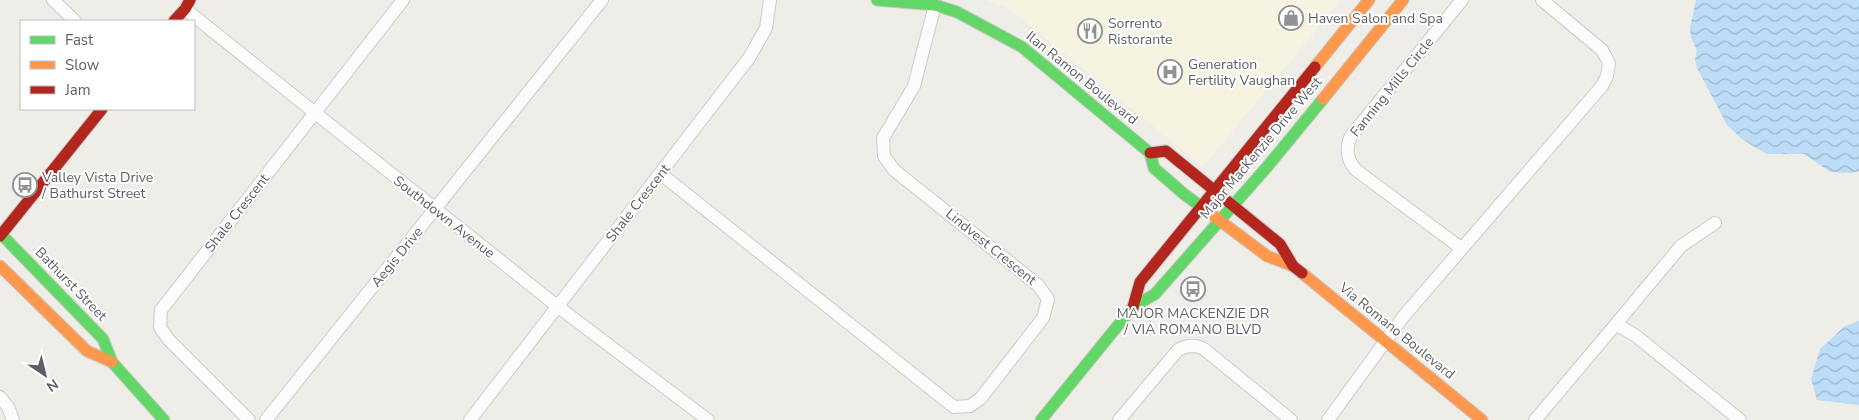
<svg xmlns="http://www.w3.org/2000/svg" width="1859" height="420" font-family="'Nunito Sans',sans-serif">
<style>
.commercial{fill:#f7f3e1}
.water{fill:url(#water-waves)}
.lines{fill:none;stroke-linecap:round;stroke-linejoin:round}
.street-casing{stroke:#cbcbca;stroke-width:14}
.fast-casing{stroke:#c9cac8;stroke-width:13}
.slow-casing{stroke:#c9cac8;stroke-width:13}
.jam-casing{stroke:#c9cac8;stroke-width:13}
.street{stroke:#fcfcfc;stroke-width:12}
.fast{stroke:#63d668;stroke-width:11}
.slow{stroke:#ff974d;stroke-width:11}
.jam{stroke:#b3261e;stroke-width:11}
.labels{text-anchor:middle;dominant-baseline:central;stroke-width:4;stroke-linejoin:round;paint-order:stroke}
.poi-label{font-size:14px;fill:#5d6166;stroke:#fff;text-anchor:start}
.street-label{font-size:14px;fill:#5d6166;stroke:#fff}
</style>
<defs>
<pattern id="water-waves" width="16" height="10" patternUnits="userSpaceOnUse" patternTransform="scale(1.25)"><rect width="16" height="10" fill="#bcdcf8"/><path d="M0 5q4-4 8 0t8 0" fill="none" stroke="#9cb6cd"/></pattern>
</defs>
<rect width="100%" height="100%" fill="#eeede8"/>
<path class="commercial" d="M985 0H1341L1203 167 1007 7Z"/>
<path class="water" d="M1696 0H1859V171L1851 173 1830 172 1804 154H1768L1761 151 1742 139 1727 125 1697 68 1695 60 1697 50 1691 38 1690 28Z
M1859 321V405L1817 400 1811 379 1820 349 1845 326Z"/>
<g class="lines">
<defs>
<path id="street" d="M53 0 75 21
M185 9 557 306 708 420
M661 174 954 407 970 406 981 398 1043 318 1048 299 1038 285 894 170 884 156 883 138 914 86 935 5
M1461 248 1356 170C1347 160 1345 148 1351 136L1462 0
M1616 324 1681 246 1715 223
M0 397 8 407 13 420
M249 420 168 339 160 327 161 310 403 0
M266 420 602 0
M470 420 749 58 766 28 770 0
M1119 420 1178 350C1187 345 1195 344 1204 349L1291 420
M1328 420 1403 317 1602 86 1607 76 1609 63 1602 50 1542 0
M1535 420 1616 324 1636 336 1740 420"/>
<path id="fast" d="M877 0 935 5 957 12 1022 47 1150 153 1154 168 1184 194 1211 214
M0 233 103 339 112 362 164 420
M1041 420 1133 307 1155 294 1267 167 1323 99"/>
<path id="slow" d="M1315 67 1369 0
M1323 99 1403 0
M1211 214 1267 256 1293 266
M0 266 87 351 112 362
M1302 273 1482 420"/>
<path id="jam" d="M174 21 185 9 190 0
M1150 153 1166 151 1280 244 1293 266 1302 273
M0 236 102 109
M1133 307 1140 282 1315 67"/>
</defs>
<use href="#street" class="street-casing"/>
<use href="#fast" class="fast-casing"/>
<use href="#slow" class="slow-casing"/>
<use href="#jam" class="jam-casing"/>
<use href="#street" class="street"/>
<use href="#fast" class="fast"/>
<use href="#slow" class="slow"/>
<use href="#jam" class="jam"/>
</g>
<defs>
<symbol id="shop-ring" viewBox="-11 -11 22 22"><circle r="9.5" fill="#fff" stroke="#909294" stroke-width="1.5"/><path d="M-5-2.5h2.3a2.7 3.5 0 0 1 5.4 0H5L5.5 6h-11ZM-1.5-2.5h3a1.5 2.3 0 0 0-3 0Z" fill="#909294"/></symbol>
<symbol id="restaurant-ring" viewBox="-11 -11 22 22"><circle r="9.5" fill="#fff" stroke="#909294" stroke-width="1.5"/><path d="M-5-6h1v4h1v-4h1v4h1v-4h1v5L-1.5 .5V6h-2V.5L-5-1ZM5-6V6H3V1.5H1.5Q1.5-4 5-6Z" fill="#909294"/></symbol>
<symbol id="hospital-ring" viewBox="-11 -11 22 22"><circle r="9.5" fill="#fff" stroke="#909294" stroke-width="1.5"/><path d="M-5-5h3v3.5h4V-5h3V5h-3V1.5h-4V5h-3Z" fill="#909294"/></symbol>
<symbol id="bus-ring" viewBox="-11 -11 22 22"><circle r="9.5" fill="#fff" stroke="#909294" stroke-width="1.5"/><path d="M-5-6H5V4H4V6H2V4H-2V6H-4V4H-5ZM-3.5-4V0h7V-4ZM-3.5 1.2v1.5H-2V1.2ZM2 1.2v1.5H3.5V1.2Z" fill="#909294"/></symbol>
</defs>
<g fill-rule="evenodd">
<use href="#shop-ring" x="1277" y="4" width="28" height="28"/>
<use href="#restaurant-ring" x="1076" y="17" width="28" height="28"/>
<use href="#hospital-ring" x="1156" y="58" width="28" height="28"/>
<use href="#bus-ring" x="11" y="171" width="28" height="28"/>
<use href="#bus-ring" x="1179" y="275" width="28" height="28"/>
</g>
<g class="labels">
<g class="poi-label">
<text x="1308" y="18">Haven Salon and Spa</text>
<text x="1108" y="23">Sorrento<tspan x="1108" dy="16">Ristorante</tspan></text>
<text x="1188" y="64">Generation<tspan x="1188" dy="16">Fertility Vaughan</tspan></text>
<text x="42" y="177">Valley Vista Drive<tspan x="42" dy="16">/ Bathurst Street</tspan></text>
<text x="1193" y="313" text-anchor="middle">MAJOR MACKENZIE DR<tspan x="1193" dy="16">/ VIA ROMANO BLVD</tspan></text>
</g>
<g class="street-label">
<text transform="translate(1082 78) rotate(39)">Ilan Ramon Boulevard</text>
<text transform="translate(1392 87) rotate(-51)">Fanning Mills Circle</text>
<text transform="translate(1261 148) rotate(-50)">Major MacKenzie Drive West</text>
<text transform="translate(638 203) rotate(-52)">Shale Crescent</text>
<text transform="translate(237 213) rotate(-52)">Shale Crescent</text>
<text transform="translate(444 217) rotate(38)">Southdown Avenue</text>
<text transform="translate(991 247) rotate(39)">Lindvest Crescent</text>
<text transform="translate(397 257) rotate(-51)">Aegis Drive</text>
<text transform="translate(71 284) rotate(46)">Bathurst Street</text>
<text transform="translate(1397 331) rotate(39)">Via Romano Boulevard</text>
</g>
</g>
<rect x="20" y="20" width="175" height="90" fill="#ffffff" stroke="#bec0c2"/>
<rect x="30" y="36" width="25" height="8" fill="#63d668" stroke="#bec0c2"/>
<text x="65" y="45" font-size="15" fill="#5d6166">Fast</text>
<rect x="30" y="61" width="25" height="8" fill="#ff974d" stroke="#bec0c2"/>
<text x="65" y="70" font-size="15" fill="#5d6166">Slow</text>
<rect x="30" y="86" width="25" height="8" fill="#b3261e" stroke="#bec0c2"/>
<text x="65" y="95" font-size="15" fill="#5d6166">Jam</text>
<g transform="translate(45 375) rotate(145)" stroke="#ffffff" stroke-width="4" paint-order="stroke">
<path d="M0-4L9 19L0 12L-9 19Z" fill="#5d6166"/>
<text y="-8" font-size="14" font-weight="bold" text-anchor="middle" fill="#5d6166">N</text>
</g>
</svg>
